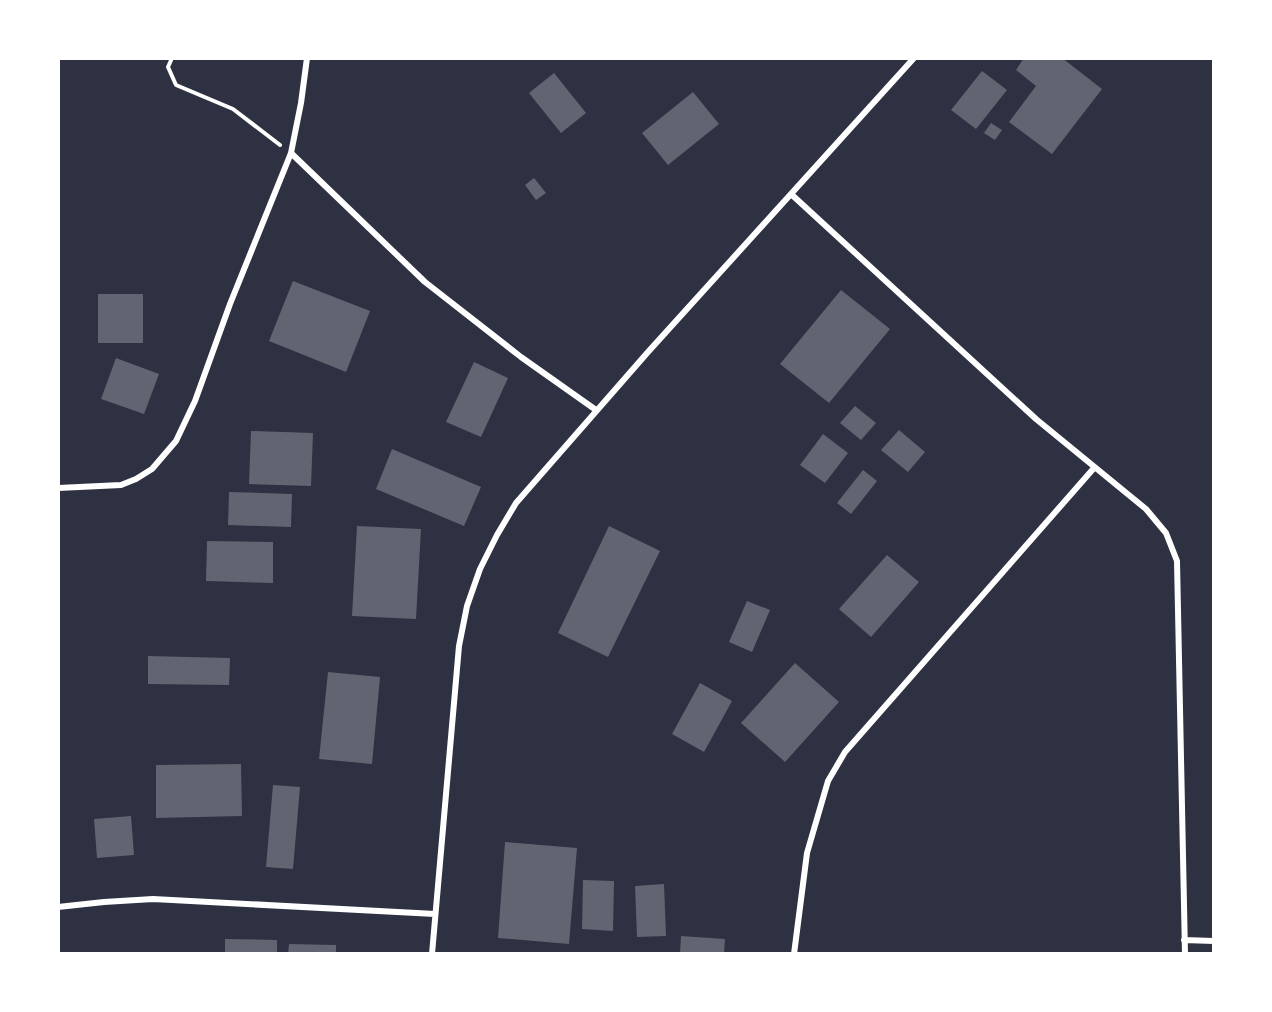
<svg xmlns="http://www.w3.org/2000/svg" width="1272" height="1012" font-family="Karla,sans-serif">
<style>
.building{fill:#626471}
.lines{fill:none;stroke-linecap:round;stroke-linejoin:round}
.path{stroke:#fff;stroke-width:4}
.minor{stroke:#fff;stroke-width:6}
</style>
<rect width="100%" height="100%" fill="#2d3142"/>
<path class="building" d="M1024 58H1062L1102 89 1052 154 1009 122 1036 86 1016 70Z
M982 71 1007 90 976 129 951 110Z
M554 73 586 113 561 133 529 93Z
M693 92 719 124 668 165 642 133Z
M991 123 1002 130 995 140 984 133Z
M534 178 546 193 536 200 525 185Z
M293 281 370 311 346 372 269 341Z
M841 290 890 329 829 403 780 364Z
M98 294H143V343H98Z
M116 358 159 374 144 414 101 399Z
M474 362 508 378 481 437 446 422Z
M855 406 876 423 861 440 840 423Z
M899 430 925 452 908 472 881 450Z
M251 431 313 433 311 486 249 484Z
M823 434 848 453 825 483 800 465Z
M392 449 481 487 464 526 376 489Z
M863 470 877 481 851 514 837 503Z
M229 492 292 494 291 527 228 525Z
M357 526 421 529 416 619 352 616Z
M609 526 660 551 608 657 558 633Z
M207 541 273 542V583L206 581Z
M887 555 919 582 871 637 839 609Z
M747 601 770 610 752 652 729 642Z
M148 656 230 658 229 685 148 684Z
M795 663 839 702 785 762 741 723Z
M328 672 380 677 372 764 319 759Z
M700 683 732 701 704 752 672 734Z
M241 764 242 816 156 818V765Z
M273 785 300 787 293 869 266 867Z
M131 816 134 855 97 858 94 819Z
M505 842 577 848 569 944 498 938Z
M583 880 614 881 613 931 582 929Z
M664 884 666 936 637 937 635 886Z
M681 936 725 939 724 954H680Z
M225 939 277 940V954H225Z
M289 944 336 945V954H288Z"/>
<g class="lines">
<path class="path" d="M172 58 168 67 176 85 233 109 280 145"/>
<path class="minor" d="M291 153 425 282 521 357 596 410
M791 194 1036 419 1146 509 1166 533 1177 561 1185 954
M58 488 121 485 136 479 152 469 176 441 195 401 230 304 291 153 301 103 307 58
M58 907 104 902 153 899 435 914
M1184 940 1214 941
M432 954 459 646 467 606 480 569 497 535 516 503 648 352 914 58
M794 954 807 853 828 781 845 752 1094 468"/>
</g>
<rect width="1272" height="1012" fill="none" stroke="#ffffff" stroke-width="120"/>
</svg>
